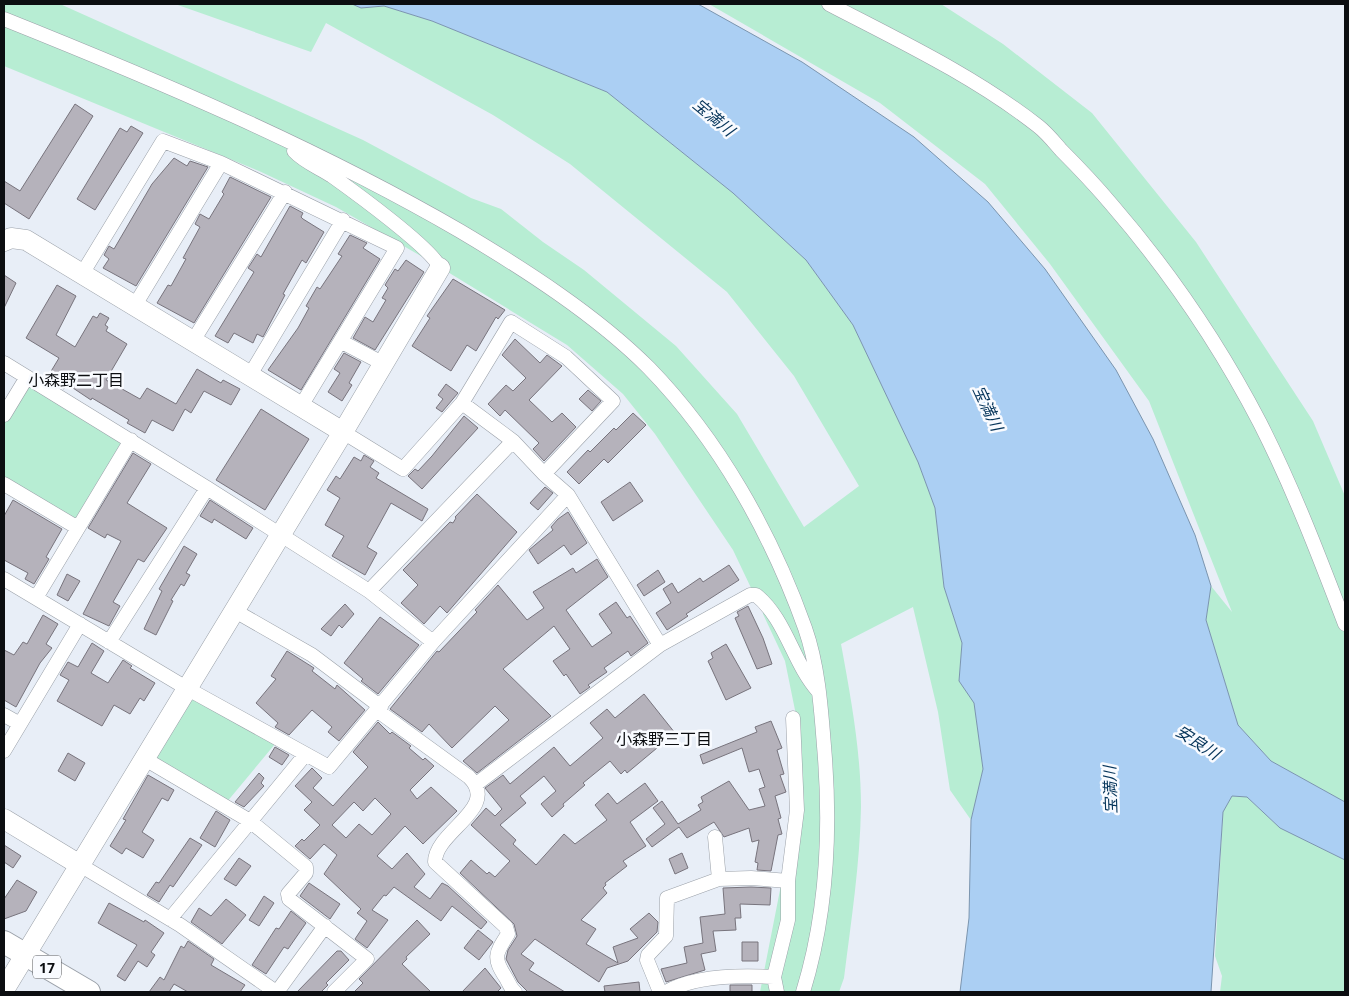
<svg xmlns="http://www.w3.org/2000/svg" width="1349" height="996" font-family="'Open Sans','Noto Sans JP',sans-serif">
<style>
.green{fill:#b7edd3}
.water{fill:#abcff3;stroke:#7b95af}
.building{fill:#b5b2bb;stroke:#78747d;fill-rule:evenodd}
.lines{fill:none;stroke-linecap:round;stroke-linejoin:round}
.street-casing{stroke:#9ba1a9;stroke-width:15}
.secondary-casing{stroke:#9ba1a9;stroke-width:21}
.primary-casing{stroke:#9ba1a9;stroke-width:24}
.street{stroke:#fff;stroke-width:14}
.secondary{stroke:#fff;stroke-width:20}
.primary{stroke:#fff;stroke-width:22}
.labels{text-anchor:middle;dominant-baseline:central;stroke-width:5;stroke-linejoin:round;paint-order:stroke}
.shield{fill:#f9fbff;stroke:#535558;stroke-width:1}
.shield-label{font-size:14px;font-weight:bold;fill:#0c0e11}
.water-label{font-size:16px;font-style:italic;fill:#05345a;stroke:#f9fbff}
.neighbourhood-label{font-size:16px;fill:#0c0e11;stroke:#f9fbff}
</style>
<rect width="100%" height="100%" fill="#e8eef7"/>
<path class="green" d="M4 4H60L363 140 471 198 501 209 543 242 584 270 676 346 737 414 804 527 859 486 794 376 727 292 570 164 493 115 326 23 311 52 175 4H352L361 8 384 6 432 21 607 92 733 193 806 260 853 325 918 462 935 508 944 587 962 643 959 681 974 702 983 769 971 820 950 790 938 712 913 607 841 644C851 698 861 753 861 807 860 864 851 922 844 978L839 992H760L781 885H793L796 715 785 661 763 614 762 594 752 590 733 550 655 434 623 394 567 345 433 263 336 207 259 171 4 66Z
M709 4H941L1003 44 1092 113 1196 242 1313 421 1345 496V802L1271 761 1238 725 1206 620 1211 586 1232 612 1149 401 1050 264 985 184 880 103Z
M29 380 127 441 78 524 4 481V423Z
M189 694 275 744 226 803 150 758Z
M1232 796 1247 797 1280 828 1345 860V992H1220L1222 976 1215 956 1223 812Z"/>
<path class="water" d="M352 4H698L802 62 914 137 988 202 1045 269 1116 370 1153 439 1195 535 1211 586 1206 620 1238 725 1271 761 1345 802V860L1280 828 1247 797 1232 796 1223 812 1211 992H960L969 918 971 820 983 769 974 703 959 681 962 643 944 587 935 508 918 462 853 325 806 260 733 193 607 92 432 21 384 6 361 8Z"/>
<path class="building" d="M75 104 93 116 29 219 4 203V181L20 191Z
M131 126 143 133 95 210 77 199 120 128 127 132Z
M174 158 187 166 190 161 208 167 136 286 103 268 109 259 104 255 109 246 114 249 152 184Z
M230 177 271 197 194 323 157 303 168 285 171 286 186 259 183 258 200 227 195 224 200 214 209 219 224 194 222 192Z
M290 206 303 213 301 217 303 219 324 232 306 263 302 260 283 294 285 295 263 337 257 334 253 343 234 333 228 343 215 336 254 272 248 268 257 254 261 257Z
M350 235 367 243 363 248 380 259 301 390 268 370 298 328 309 308 306 306 317 287 320 289 342 256 338 254Z
M406 260 424 272 375 350 353 338 365 317 373 322 386 300 382 298 388 288 385 285 395 269 398 271Z
M4 275 16 283 4 308Z
M453 279 505 310 498 319 496 317 476 351 467 345 451 371 412 346 430 318 427 316Z
M57 285 76 296 56 335 75 347 93 316 97 318 100 313 109 318 105 325 108 327 106 331 127 344 106 380 140 399 147 388 176 404 197 369 221 383 223 380 240 389 231 405 204 391 191 413 185 409 173 431 152 420 145 433 127 423 129 420 92 398 91 400 67 384 64 389 57 385 60 379 50 373 59 358 26 338Z
M515 339 540 363 547 355 562 366 529 400 552 422 562 413 576 427 544 461 533 449 539 443 505 410 500 416 488 404 506 385 513 391 526 378 502 355Z
M344 353 361 362 349 383 352 385 342 401 328 392 340 373 334 369Z
M446 384 458 393 442 412 436 408 443 399 438 395Z
M588 390 601 401 592 411 579 399Z
M261 409 309 439 265 510 216 480Z
M633 413 646 425 608 463 604 459 579 484 567 472 588 450 590 452 614 428 616 430Z
M464 416 478 428 422 489 408 476 415 469 418 471 432 456Z
M133 453 151 464 127 503 167 528 144 562 138 559 113 602 120 606 109 626 83 614 121 541 107 534 105 538 88 528Z
M364 455 374 461 370 467 379 473 376 478 428 509 422 521 391 503 367 547 377 553 365 575 332 556 344 536 325 525 340 498 327 490 336 476 340 479 354 457 361 461Z
M630 482 643 501 613 521 601 502Z
M545 487 553 493 538 510 530 503Z
M477 494 517 532 447 613 440 606 424 624 401 603 418 585 403 570 450 522 453 523 456 518 455 517Z
M13 500 62 529 46 557 49 559 34 584 25 579 28 573 4 560V516Z
M210 500 253 528 246 539 214 519 212 523 200 516Z
M568 512 587 543 571 555 564 545 538 564 529 550 553 530 551 527 558 519Z
M184 546 197 554 186 573 190 575 184 586 181 584 171 600 173 601 156 635 144 629 162 591 159 589Z
M597 559 608 577 566 610 592 647 612 633 599 614 616 602 627 618 630 616 648 643 631 656 628 651 604 668 607 672 588 685 590 687 580 694 566 674 564 676 553 661 570 649 554 626 503 669 551 716 477 773 463 761 509 720 495 706 452 748 429 724 422 732 390 709 437 651 439 652 477 612 475 610 498 585 527 620 544 608 533 592 573 568 576 573Z
M729 565 739 580 686 614 688 616 667 630 656 613 671 603 663 589 672 583 678 593 700 578 703 582Z
M658 570 665 582 644 596 637 585Z
M67 574 80 581 68 601 57 595Z
M345 604 354 614 342 628 339 625 331 636 321 629Z
M748 606 763 638 772 664 757 669 735 618 739 616 737 612Z
M43 615 58 624 46 644 52 648 40 663 16 707 4 700V650L14 655 23 642 27 644Z
M380 617 419 645 378 694 361 681 363 679 344 663Z
M92 643 104 651 91 673 108 683 123 660 132 666 130 668 155 683 144 701 140 698 130 714 114 705 102 726 57 701 69 680 60 675 68 662 78 667Z
M726 644 751 688 726 700 708 661 713 658 711 653Z
M287 651 314 668 312 671 335 689 337 685 365 710 339 741 328 732 332 727 312 710 289 735 275 727 278 723 256 703 276 679 271 676Z
M644 694 675 733 627 773 625 770 621 774 610 761 583 783 585 785 563 804 564 806 552 817 541 804 556 791 544 776 520 796 526 803 500 825 516 840 513 844 536 865 564 834 575 844 607 820 595 805 608 793 617 804 645 783 658 801 630 822 646 846 623 861 627 866 605 883 606 885 603 888 607 893 581 920 596 929 586 944 618 963 613 947 638 938 630 929 649 913 658 922 657 932 628 961 607 968 599 982 535 939 521 954 534 963 529 970 565 992H528L518 982 506 959 508 950 517 936 514 924 460 873 471 860 487 874 489 872 495 877 510 861 471 825 486 808 495 816 502 809 485 788 503 775 510 784 554 747 570 766 603 738 590 723 607 709 615 718Z
M771 721 782 748 777 750 784 774 780 775 786 792 775 796 781 818 778 819 782 834 778 835 771 871 757 870 758 863 755 862 759 840 752 842 749 828 724 837 714 822 687 838 679 827 652 847 646 839 665 824 653 808 662 801 678 824 701 810 698 805 703 802 701 797 729 781 749 810 765 806 759 789 765 787 759 769 749 772 742 748 703 764 700 755 757 732 755 727Z
M378 722 390 734 392 732 411 746 409 748 423 760 425 758 434 766 410 790 417 799 431 787 457 811 423 844 405 826 377 856 392 869 407 853 425 874 414 887 430 899 442 883 448 886 487 922 481 929 452 906 441 921 394 887 386 896 384 895 372 910 388 920 367 948 355 939 367 921 357 913 361 909 324 874 337 855 324 844 310 859 295 846 302 839 304 841 320 825 304 810 312 802 295 786 312 768 322 778 313 788 333 806 368 767 353 752ZM375 798 391 814 372 835 359 824 346 838 332 825 354 802 363 811Z
M275 747 289 755 282 765 269 757Z
M68 753 85 763 75 781 58 771Z
M259 773 264 778 261 783 264 786 244 807 235 802Z
M148 775 174 790 168 801 162 798 142 832 154 840 143 858 126 848 122 854 110 846 126 820 123 819Z
M216 811 230 820 215 847 200 838Z
M190 838 202 845 173 887 170 885 159 902 147 895 156 882 159 883Z
M4 845 21 856 13 868 4 862Z
M682 853 688 868 675 874 669 859Z
M239 858 251 866 236 886 224 879Z
M17 880 37 892 26 911 4 919V899Z
M309 883 340 904 330 919 300 896Z
M751 887 771 888 770 905 740 904 741 918H735L736 930 713 931 716 951 701 954 705 970 666 982 661 969 687 963 684 947 703 943 700 917 725 914 723 888Z
M264 896 274 903 259 926 249 920Z
M226 899 246 915 222 944 191 922 199 908 211 916Z
M109 903 144 922 145 920 164 933 151 952 155 955 147 967 138 961 125 981 117 976 137 945 98 923Z
M291 911 306 923 288 949 284 947 266 974 252 965 276 928 279 929Z
M417 920 430 934 406 957 407 959 402 964 431 992H354L363 983 359 979Z
M478 930 493 942 479 960 464 948Z
M188 941 214 959 211 965 245 985 240 992H188L174 984 169 992H149L160 977 164 980 181 946 184 948Z
M742 942H758V961H742Z
M337 951H341L349 960 326 983 328 985 321 992H297Z
M485 968 501 988 497 992H462Z
M639 982 640 992H605L604 986Z
M730 985H752V992H730Z"/>
<g class="lines">
<defs>
<path id="street" d="M829 4C900 41 974 76 1038 126 1047 133 1054 142 1061 150 1079 168 1096 186 1112 205 1169 271 1220 346 1260 423 1293 488 1319 556 1345 624
M4 19C159 81 315 147 460 231 524 269 596 315 649 368 719 440 771 533 805 628 818 665 821 707 824 746 831 827 827 914 803 992
M294 151C304 162 320 168 332 176 353 191 433 249 440 268
M82 274 163 141 221 163 397 248 301 406
M135 305 221 163
M193 341 285 192
M342 342 384 364
M4 363 207 488 369 591 433 642
M250 375 343 220
M462 403 513 441 544 474 568 495 660 645
M4 415 27 377
M343 432 403 469 462 403 511 322 566 357 613 401 544 474
M4 484 78 528
M4 579 188 689 329 767 433 642 568 495
M369 591 513 441
M36 598 131 440
M235 611 312 655 381 707
M109 642 207 488
M378 711 469 777C501 808 435 831 435 862L506 927 508 934C495 954 493 958 506 978 509 983 510 988 515 992
M4 715 20 724
M4 751 80 624
M145 759 250 821 306 867V873L288 894 289 899 367 959 334 992
M475 785 660 645 750 595H756C786 619 793 663 818 691
M80 865 180 925 276 992
M719 879 751 878 788 881
M170 919 305 755
M774 977 788 920V881L797 810 793 718
M277 992 325 926
M660 992 647 960 648 955 666 936 667 898 719 879 715 837
M666 992C695 975 740 975 774 977L777 992"/>
<path id="secondary" d="M4 241 11 238 26 240 343 432
M4 819 80 865
M4 990 343 432 440 268"/>
<path id="primary" d="M4 942 89 992"/>
</defs>
<use href="#street" class="street-casing"/>
<use href="#secondary" class="secondary-casing"/>
<use href="#primary" class="primary-casing"/>
<use href="#street" class="street"/>
<use href="#secondary" class="secondary"/>
<use href="#primary" class="primary"/>
</g>
<g class="labels">
<rect class="shield" x="33" y="955.5" width="28" height="23" rx="4"/>
<g class="shield-label">
<text x="47" y="967">17</text>
</g>
<g class="water-label">
<text transform="translate(714 117) rotate(40)">宝満川</text>
<text transform="translate(988 408) rotate(65)">宝満川</text>
<text transform="translate(1198 742) rotate(33)">安良川</text>
<text transform="translate(1110 790) rotate(-92)">宝満川</text>
</g>
<g class="neighbourhood-label">
<text x="76" y="380">小森野二丁目</text>
<text x="664" y="739">小森野三丁目</text>
</g>
</g>
<rect width="1349" height="996" fill="none" stroke="#0c0e11" stroke-width="10"/>
</svg>
